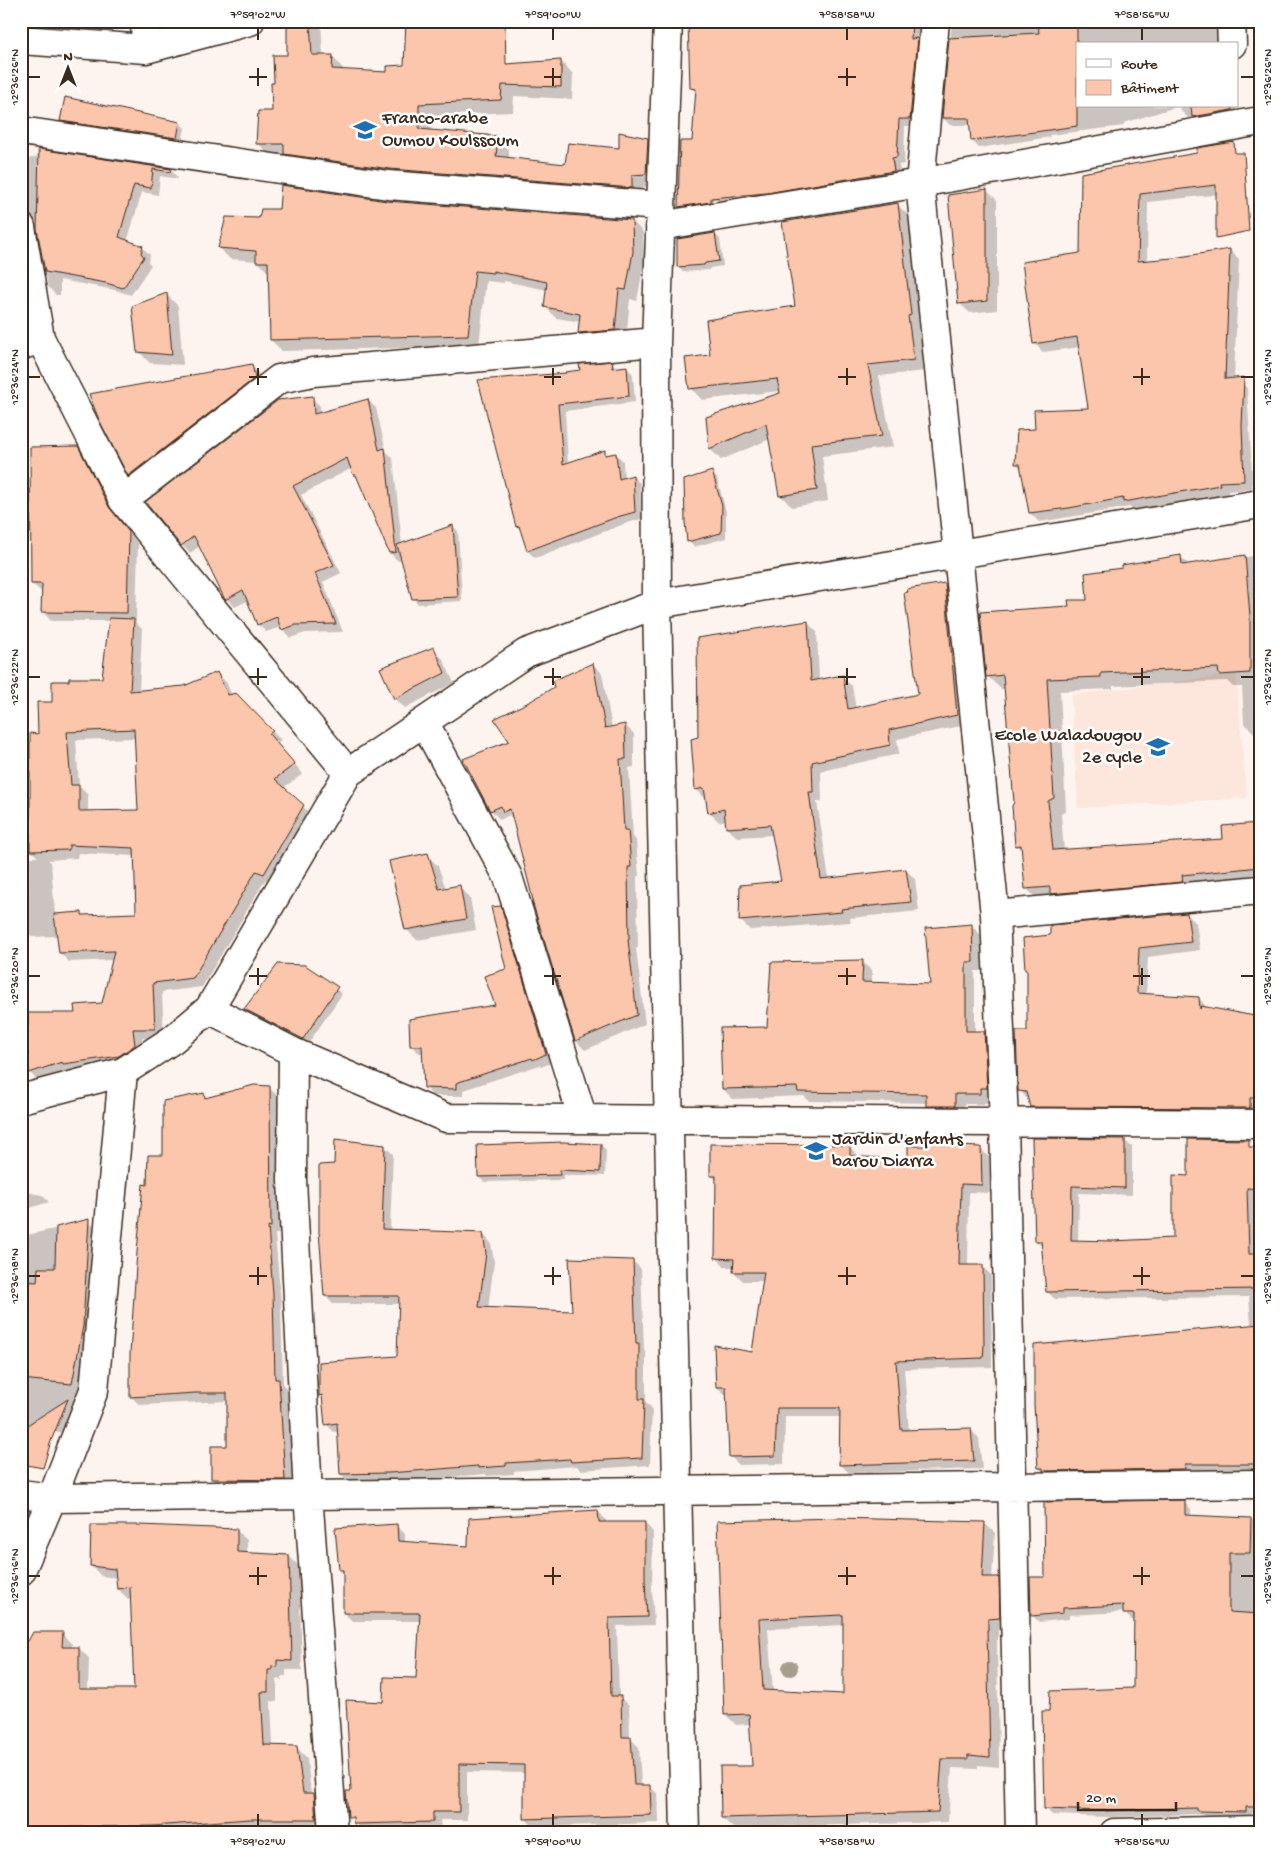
<svg xmlns="http://www.w3.org/2000/svg" width="1281" height="1854" font-family="'Gochi Hand',sans-serif">
<style>
.built{fill:#fde6db}
.shadow{fill:#0003;fill-rule:evenodd}
.building{fill:#fcc6ad;stroke:#3b2a1e;fill-rule:evenodd}
.lines{fill:none;stroke-linecap:round;stroke-linejoin:round}
.street-casing{stroke:#3b2a1e;stroke-width:31}
.street{stroke:#fff;stroke-width:28}
.tree{fill:#a89e8d}
.ticks{fill:none;stroke:#3b2a1e;stroke-width:2}
.labels{text-anchor:middle;dominant-baseline:central;stroke-width:5;stroke-linejoin:round;paint-order:stroke}
.poi-label{font-size:19px;fill:#3b2a1e;stroke:#fff;text-anchor:start}
.neatline{fill:none;stroke:#3b2a1e;stroke-width:2}
.ticks-label{font-size:12px;text-anchor:middle;fill:#3b2a1e}
</style>
<rect width="100%" height="100%" fill="#fef4ef"/>
<filter id="ink" filterUnits="userSpaceOnUse"><feTurbulence type="fractalNoise" baseFrequency=".02" numOctaves="2"/><feDisplacementMap in="SourceGraphic" scale="10" xChannelSelector="R" yChannelSelector="G"/><feConvolveMatrix kernelMatrix="1 2 1 2 8 2 1 2 1" color-interpolation-filters="sRGB"/></filter>
<g filter="url(#ink)">
<path class="built" d="M1236 674 1247 798 1078 808 1071 695Z"/>
<path class="shadow" d="M288 21H321L323 56 333 57 345 71 383 87 561 61 573 74 572 99 514 96 513 112 431 116V131L497 137 509 150V158L567 165 647 139 660 152 658 186 643 187V200L297 166 287 156H270L258 143 273 113 275 84 288 56Z
M689 21H928L917 126H905L904 164 899 165 901 178 687 214 680 207 693 142 697 93 691 87ZM717 199 718 202 685 207V205Z
M952 21H1221L1222 44H1077V106H1179L1124 123V126L1049 135 1050 137 979 148 972 141 971 125H950L943 118Z
M1180 106H1236L1237 113 1188 118 1181 111Z
M61 121 180 123 185 128 182 143 66 126Z
M1226 144 1236 153 1239 192 1148 202 1147 261 1230 250 1239 259 1234 379H1238L1247 388 1253 489 1228 491V494L1133 511 1130 507 1039 522 1030 513 1022 469 1016 463 1036 430 1089 409 1080 347 1043 352 1034 343 1081 254 1082 174 1199 154Z
M37 150 171 170 178 178V179L160 176 158 195 142 192 127 242 142 247 150 255 148 262 151 265 131 295 115 290 60 280V295H56L48 287 37 224 36 220 27 219 21 222V160L37 157Z
M986 190 997 200V310L970 313 959 303Z
M387 202 632 221 643 232 644 263 637 301 630 299 626 341 591 344 580 333 581 322 556 318 545 306 547 290 504 281V283L486 281 479 346 282 351 271 340 269 273 257 261 230 259 219 248 260 219 280 210Z
M897 204 909 216 922 327H919L925 371 879 376 893 447 822 456 828 501 792 507 780 495 770 439 721 460 710 449 708 418 782 394 781 391 702 400 691 388 711 356 797 307Z
M715 234 720 239 723 266 710 268 709 270 683 272 678 266Z
M167 295 178 306 183 365 150 363 139 352Z
M612 363 618 368 626 367 633 374 635 402 565 411 568 464 604 452 608 456 616 454 623 461 624 479 633 477 640 483 641 519 624 524 535 558 528 551 522 531 517 526 567 375Z
M251 366 258 372 261 384 135 481 129 475 101 419Z
M312 398 320 406 321 414 368 400 376 408 386 451 393 458 402 545 453 526 458 531 462 601 418 604 413 598 402 560 398 561 390 553 360 481 354 475 352 468 301 495 341 573 323 582 343 632 305 633 290 638 281 627 266 632 258 624 249 600 235 607 224 596 200 546 190 553 182 545Z
M77 447 87 457 118 518 138 543 136 623 142 629 139 692 184 687 217 673 226 682 232 695 235 694 281 740 277 743 303 774 283 788 312 815 273 882 265 880 202 987 162 992 164 1038H142L144 1054 73 1072 72 1071 39 1082 30 1073 27 1027 76 1014 103 1004 113 960 69 962 60 953 58 936 32 937 27 931 29 857H38L31 851 39 735 53 703 103 679 110 621H51L42 611 43 593 32 584ZM136 738 139 811 88 812V795L79 786 76 740ZM78 853 135 856 137 914 85 917 81 913 55 915 51 862 48 860 77 858Z
M711 473 717 478 726 512V538L694 547 689 542Z
M1260 555V736H1257L1244 723 1242 687H1233L1227 681 1113 686V689L1060 691 1066 811 1061 814 1064 851 1225 840 1224 827 1260 825V881L1039 901 1026 888 1023 851 1017 845 1015 802 1006 689H1001L987 676 1070 607 1088 601 1123 569 1180 556 1189 565Z
M945 585 954 594 966 725 897 739 899 754 821 771 822 801 817 802 829 879 906 870 915 879 919 911 850 918 851 922 750 930 740 920 782 882 773 835 737 837 727 828 726 820 719 822 709 812 706 799 696 789 700 738 807 622 817 632 819 681 842 677 852 686 856 709 920 695Z
M433 649 443 659 454 683 405 708 395 699 381 669Z
M593 664 602 673 612 728 625 725 634 734V767L629 768 633 837 636 840 639 876H637L638 948H636L645 1024 585 1050 576 1041 533 902 535 901 514 820 509 815 500 820 491 810 511 742 532 702Z
M427 855 438 866 446 889 459 887 470 898 476 930 417 940 406 929Z
M500 907 508 915 553 1062 541 1067 540 1065 463 1090V1096H433L426 1088 424 1053H419L412 1046 497 1005 507 969Z
M1187 914 1196 923 1200 950 1148 957 1146 995 1199 998 1208 1009 1260 1018 1258 1117 1040 1115 1020 1090 1028 1032V971Z
M971 925 981 935 983 971H975V1033L984 1032 994 1042 989 1104H964V1116L938 1115 928 1105V1103L809 1101 804 1096 733 1099 723 1089 769 1029 862 961 872 971V983L931 986Z
M305 966 342 994 308 1044 251 1014 246 1009Z
M269 1088 278 1096 279 1234H275L281 1303 283 1385 287 1389 293 1488 220 1487 212 1478 228 1447V1401L140 1405 131 1397V1355L148 1187 164 1156 203 1095 208 1099Z
M954 1139 963 1148H980L989 1157 990 1193 969 1192 968 1266H982L991 1275 992 1367 904 1369 909 1431 970 1429 979 1438 982 1469 849 1473 840 1464 841 1417H785L784 1464 739 1465 730 1456 727 1396 717 1387 753 1353 764 1281H743L734 1272V1267H725L717 1258V1181L711 1175 849 1146 858 1155V1158L909 1161 928 1148Z
M1034 1139 1124 1140 1132 1147V1195L1079 1193 1078 1241 1113 1242 1175 1239 1190 1177 1260 1156V1471L1047 1475 1039 1468 1251 1326 1249 1297 1055 1299 1047 1292 1043 1247 1036 1241Z
M601 1145 606 1150 605 1176 564 1175V1180L484 1182 479 1177Z
M384 1146 393 1154 390 1231 483 1234 491 1243 494 1262 488 1309 573 1312 633 1261 641 1269 644 1350 646 1353V1403L652 1408 650 1465 580 1470 577 1466 514 1471V1474L487 1476 486 1474 398 1481 349 1482 341 1474 339 1432H334L326 1424 323 1398 320 1395 398 1357 400 1304H333L325 1296 335 1165Z
M21 1191 42 1195 49 1202 30 1208 23 1236 88 1221 96 1229 91 1335 77 1406 65 1434 21 1421Z
M1184 1502 1191 1509V1517L1260 1520V1813H1252V1818L1205 1817 1202 1814 1107 1817 1052 1815 1045 1808 1134 1689 1135 1620H1131L1124 1612 1069 1615V1619L1039 1622 1032 1615 1046 1579Z
M598 1511 606 1520V1523H645L653 1532 652 1588 654 1625 617 1626 619 1697 629 1705 630 1738 639 1747 641 1786H649L658 1794 659 1823 533 1827 525 1818V1773L467 1772V1820H440L441 1830 364 1832 349 1817 352 1792 384 1704 418 1679 420 1621H352L344 1613V1574L340 1570 396 1525 405 1534V1543L469 1547Z
M718 1522 984 1523 995 1533 992 1579H998L1008 1589 1009 1628 998 1629V1640H997L999 1767 978 1765V1769L952 1768 948 1822 733 1828 722 1818 753 1768 751 1724 736 1725 726 1715ZM844 1625V1695L773 1692 768 1629Z
M237 1531 247 1540V1554L289 1556 299 1566 302 1670H286V1676H282V1680L277 1679V1702L271 1701 273 1747 297 1748 307 1758 311 1794H314L324 1804 326 1828 260 1829 199 1833H21V1746L26 1648 62 1634 72 1644V1648H79L89 1658 88 1690H135L132 1598 128 1599 118 1589 117 1578 101 1576 91 1566Z"/>
<path class="building" d="M287 21H310L312 55H333L332 69 387 72V66L404 65 406 21H505L506 64 561 60V87L502 85 501 100 419 104V129L498 136 496 156 565 164 568 143 619 148V132L648 138 646 174 632 175V188L390 169 284 154V144H256L258 111H272L271 83H274L273 55H287Z
M688 21H912L911 39 918 38 910 119H899L897 157 892 158 894 171 767 193 711 198V202L678 207 680 141H692L696 89 690 88Z
M1038 21H1077V126L971 141 969 118H942L949 38 1039 33Z
M65 97 180 122 177 138 60 121Z
M1191 106H1232V110L1192 117Z
M1234 142 1235 153H1244L1249 231 1216 238V185L1140 194 1138 261 1173 258 1230 249 1225 379 1244 377 1242 426 1244 481 1219 482 1220 485 1123 502V498L1069 508 1029 513 1020 464H1015L1017 430 1035 429 1034 410 1088 408 1077 337 1033 344 1022 262 1080 253 1081 173 1197 153V148Z
M39 149 171 169 170 172 153 169 151 188 134 185 119 237 143 246 141 253 144 257 123 288 106 283 45 272 37 229Z
M281 185 387 201 632 220 633 252 626 290 619 289 615 330 578 333 580 314 544 307 547 282 493 271V273L475 271 468 335 270 340 268 262H256V251L218 248 226 217 259 218 261 209H279Z
M987 189V301L958 304 948 195Z
M898 203 911 315 908 316 914 360 868 365 882 436 811 444 817 490 779 496 766 424 709 449 706 417 780 393 777 379 689 389 685 358 710 355 706 320 795 306 782 222Z
M715 233 719 261 705 263 704 265 677 267V239Z
M167 293 172 355 137 352 132 306Z
M613 361 612 368 627 366 629 396 558 404 563 464 605 450V455L616 453 619 479 633 475 635 512 617 517 527 551 519 526 516 527 478 380 566 373 565 372 580 370 579 364Z
M252 364 255 378 128 476 99 420 89 394Z
M313 396 314 414 368 399 379 450 385 448 396 552 389 553 356 475H353L347 458 293 486 334 565 315 573 336 624 296 625 281 630 277 617 257 625 243 590 225 600 194 536 181 546 145 502 278 400Z
M78 446 109 507 129 532 127 613 41 612 42 584H31L30 447Z
M712 471 722 506 721 533 687 542 685 522 684 480Z
M453 525 458 597 412 599 397 545Z
M1181 555 1182 565 1245 555 1250 616V673L1219 675 1218 668 1101 673V677L1047 679 1054 798 1048 801 1053 850 1223 839 1222 826 1258 823 1260 867 1182 875 1183 882 1050 894V887L1025 889 1021 845 1015 846 1012 806 1014 802 1003 675 986 677 980 612 1069 606 1068 600H1087L1085 573 1122 568V565Z
M945 583 957 715 889 730 890 745 812 762 813 792H809L821 879 906 869 911 902 841 909 842 912 739 921 740 885 781 881 770 825 726 828 724 809 708 813 704 788 695 790 691 739 698 737 697 638 808 621 811 681 843 675 848 709 918 694 904 593 908 592 907 589Z
M109 618 134 619 130 691 184 686 217 672 228 695 236 693 273 731 269 734 295 764 275 779 304 805 264 874 256 871 193 978 153 983 155 1029H133L135 1045 119 1056 63 1064 62 1062 29 1073 26 1026H28V1013H75L74 1005 102 1003 114 951 59 953 54 914 82 912V915L136 913 134 848 69 845V850L30 851V733L38 734 37 702H52V681H69V678H102ZM134 729 138 810 79 811V785H71L67 732Z
M434 647 445 673 394 699 380 668Z
M593 663 605 728 625 724 626 759H620L624 830H628L631 867H628L629 940H628L637 1015 575 1041 532 901 533 900 510 809 503 812 501 806 490 811 463 759 509 741 494 719 531 701 554 687 552 681Z
M428 853 439 889 460 885 466 919 405 930 389 861Z
M501 906 546 1054 533 1060 532 1058 456 1083V1089L424 1088 422 1046H410L409 1019 495 1005 484 976 506 969 491 907Z
M1187 913 1191 942 1139 948 1137 993 1199 997 1200 1009 1201 1006 1260 1017V1098H1250V1108L1030 1107 1026 1092 1018 1091 1016 1031H1027V970H1025L1023 938 1050 935V925Z
M972 924 973 962H966V1031H984L987 1088H980V1094H955V1106H926V1094L798 1092 797 1087 722 1089 720 1028 767 1027 771 962 863 960 862 982 930 984 925 928Z
M278 964 305 965 338 987 303 1039 244 1009Z
M254 1085 270 1086 271 1227 268 1226 273 1294 275 1379H279L285 1480 211 1479V1446H227V1393H196L130 1397V1354L137 1252 143 1184 147 1185 148 1155H163V1101L204 1093 205 1098Z
M926 1137H955V1146L981 1147 982 1185 961 1184 959 1265H983L984 1346 983 1358 896 1361 901 1430 971 1428 974 1461 839 1465 840 1408H777L775 1456 729 1457 726 1387H716L714 1345 752 1352 764 1272H733L734 1259 715 1258 716 1176H710V1144L850 1145V1156L908 1160V1146H926Z
M1032 1138 1125 1139V1188L1072 1186 1071 1240 1113 1241 1173 1238V1175L1188 1176V1139L1249 1140V1147H1260V1189L1247 1188 1249 1254H1260V1289L1046 1292 1041 1241H1035Z
M335 1139 385 1145 382 1229 483 1233 486 1253 479 1307 572 1311 569 1258 633 1260 636 1343H639V1399H644L642 1458 571 1462 570 1459 506 1463V1466L478 1468V1466L389 1473 340 1474 337 1423 325 1425 322 1395 319 1396V1362L397 1356 399 1296H324L319 1231V1165L334 1164Z
M564 1142 601 1144 600 1172 560 1170V1175L478 1177 477 1145Z
M89 1219 83 1326 72 1384 21 1379V1281L37 1282 38 1268H55L56 1227Z
M1260 1324V1464H1185V1469L1043 1471V1468H1038L1034 1405V1345Z
M68 1399 51 1441 43 1468 21 1464V1429Z
M1185 1500V1515L1251 1518 1250 1553H1229V1612L1260 1614V1807H1246V1812L1197 1811V1808L1100 1811 1044 1809 1042 1711H1049L1050 1691 1133 1688 1134 1614H1123V1605L1063 1608V1613L1031 1616 1030 1577H1045L1044 1502Z
M598 1510 599 1522H645V1579L647 1617 609 1618 611 1696H621L622 1737H631L634 1785H650L651 1815 524 1819V1765L459 1764V1812H433V1822L354 1824 353 1817H348L346 1791H351L346 1700 383 1702 384 1677 416 1678 420 1613H343V1570H339L335 1528 397 1524 398 1541 468 1546 469 1518Z
M838 1518 985 1522 982 1577H999L1000 1618 988 1619V1630H987L990 1757 968 1755V1759H942L938 1812 721 1818 720 1766H752L749 1714 724 1715 717 1521ZM843 1615V1694L763 1690 759 1619Z
M91 1525H141L237 1529V1552L289 1555 292 1661 277 1660V1667L272 1666V1670H268V1692H261L264 1745 297 1746 303 1793H314L316 1819H250L152 1826 21 1828 23 1681H24L25 1647 33 1632H63L62 1647H79V1689H134L130 1587 117 1589 115 1569 90 1566Z"/>
<g class="lines">
<defs>
<path id="street" d="M145 21 146 49
M668 21 656 342 657 604 685 1833
M935 21 920 183 995 915 1004 1122 1020 1833
M1231 21 1232 44
M21 40 146 49 250 21
M21 131 388 185 660 206
M660 226 920 183 1260 121
M21 227 40 338 21 346
M40 338 123 500 348 773
M123 500 279 379 313 372 656 342
M424 722 508 877 583 1119
M995 915 1260 890
M209 1009 293 1052 446 1118 1260 1124
M293 1052 292 1180 308 1494 333 1833
M21 1099 123 1072 172 1040 209 1009 348 773 526 653 657 604 1260 504
M21 1494 52 1498 1260 1484
M21 1571 52 1498 94 1390 123 1072
M1114 1833 1260 1830"/>
</defs>
<use href="#street" class="street-casing"/>
<use href="#street" class="street"/>
</g>
<circle class="tree" cx="790" cy="1668" r="8"/>
</g>
<path class="ticks" d="M258 28V40M553 28V40M847 28V40M1142 28V40M258 68V86M553 68V86M847 68V86M28 77H40M249 77H267M544 77H561M838 77H856M1241 77H1254M258 368V385M553 368V385M847 368V385M1142 368V385M28 377H40M249 377H267M544 377H561M838 377H856M1133 377H1150M1241 377H1254M258 668V685M553 668V685M847 668V685M1142 668V685M28 677H40M249 677H267M544 677H561M838 677H856M1133 677H1150M1241 677H1254M258 968V985M553 968V985M847 968V985M1142 968V985M28 976H40M249 976H267M544 976H561M838 976H856M1133 976H1150M1241 976H1254M258 1267V1285M553 1267V1285M847 1267V1285M1142 1267V1285M28 1276H40M249 1276H267M544 1276H561M838 1276H856M1133 1276H1150M1241 1276H1254M258 1567V1585M553 1567V1585M847 1567V1585M1142 1567V1585M28 1576H40M249 1576H267M544 1576H561M838 1576H856M1133 1576H1150M1241 1576H1254M258 1814V1826M553 1814V1826M847 1814V1826M1142 1814V1826"/>
<defs>
<symbol id="school-bare" viewBox="-9 -9 18 18"><path d="M0-5L7-2L0 1L-7-2ZM-4 1L0 2.5L4 1V4Q0 6-4 4Z" fill="#1f6fb2" stroke="#fff" stroke-width="2.5" paint-order="stroke"/></symbol>
</defs>
<g fill-rule="evenodd">
<use href="#school-bare" x="349" y="114" width="32" height="32"/>
<use href="#school-bare" x="1142" y="731" width="32" height="32"/>
<use href="#school-bare" x="800" y="1135" width="32" height="32"/>
</g>
<g class="labels">
<g class="poi-label">
<text x="382" y="119">Franco-arabe<tspan x="382" dy="22">Oumou Koulssoum</tspan></text>
<text x="1142" y="736" text-anchor="end">Ecole Waladougou<tspan x="1142" dy="22">2e cycle</tspan></text>
<text x="832" y="1140">Jardin d'enfants<tspan x="832" dy="22">barou Diarra</tspan></text>
</g>
</g>
<rect width="1281" height="1854" fill="none" stroke="#fff" stroke-width="55"/>
<rect x="1076" y="42" width="162" height="65" fill="#ffffff" stroke="#b1aaa5"/>
<rect x="1086" y="59" width="25" height="8" fill="#ffffff" stroke="#b1aaa5"/>
<text x="1121" y="68" font-size="15" fill="#3b2a1e">Route</text>
<rect x="1086" y="80" width="25" height="15" fill="#fcc6ad" stroke="#b1aaa5"/>
<text x="1121" y="92" font-size="15" fill="#3b2a1e">Bâtiment</text>
<g transform="translate(68 68)" stroke="#ffffff" stroke-width="4" paint-order="stroke">
<path d="M0-4L9 19L0 12L-9 19Z" fill="#3b2a1e"/>
<text y="-8" font-size="14" font-weight="bold" text-anchor="middle" fill="#3b2a1e">N</text>
</g>
<path d="M1078 1802v8h98v-8" fill="none" stroke="#3b2a1e" stroke-width="2.5"/>
<text x="1086" y="1802" font-size="15" fill="#3b2a1e" stroke="#ffffff" stroke-width="4" paint-order="stroke">20 m</text>
<rect x="28" y="28" width="1226" height="1798" class="neatline"/>
<g class="ticks-label">
<text x="258" y="18">7°59'02"W</text>
<text x="553" y="18">7°59'00"W</text>
<text x="847" y="18">7°58'58"W</text>
<text x="1142" y="18">7°58'56"W</text>
<text transform="translate(14 77) rotate(-90)" y="4">12°36'26"N</text>
<text transform="translate(1267 77) rotate(-90)" y="4">12°36'26"N</text>
<text transform="translate(14 377) rotate(-90)" y="4">12°36'24"N</text>
<text transform="translate(1267 377) rotate(-90)" y="4">12°36'24"N</text>
<text transform="translate(14 677) rotate(-90)" y="4">12°36'22"N</text>
<text transform="translate(1267 677) rotate(-90)" y="4">12°36'22"N</text>
<text transform="translate(14 976) rotate(-90)" y="4">12°36'20"N</text>
<text transform="translate(1267 976) rotate(-90)" y="4">12°36'20"N</text>
<text transform="translate(14 1276) rotate(-90)" y="4">12°36'18"N</text>
<text transform="translate(1267 1276) rotate(-90)" y="4">12°36'18"N</text>
<text transform="translate(14 1576) rotate(-90)" y="4">12°36'16"N</text>
<text transform="translate(1267 1576) rotate(-90)" y="4">12°36'16"N</text>
<text x="258" y="1845">7°59'02"W</text>
<text x="553" y="1845">7°59'00"W</text>
<text x="847" y="1845">7°58'58"W</text>
<text x="1142" y="1845">7°58'56"W</text>
</g>
</svg>
